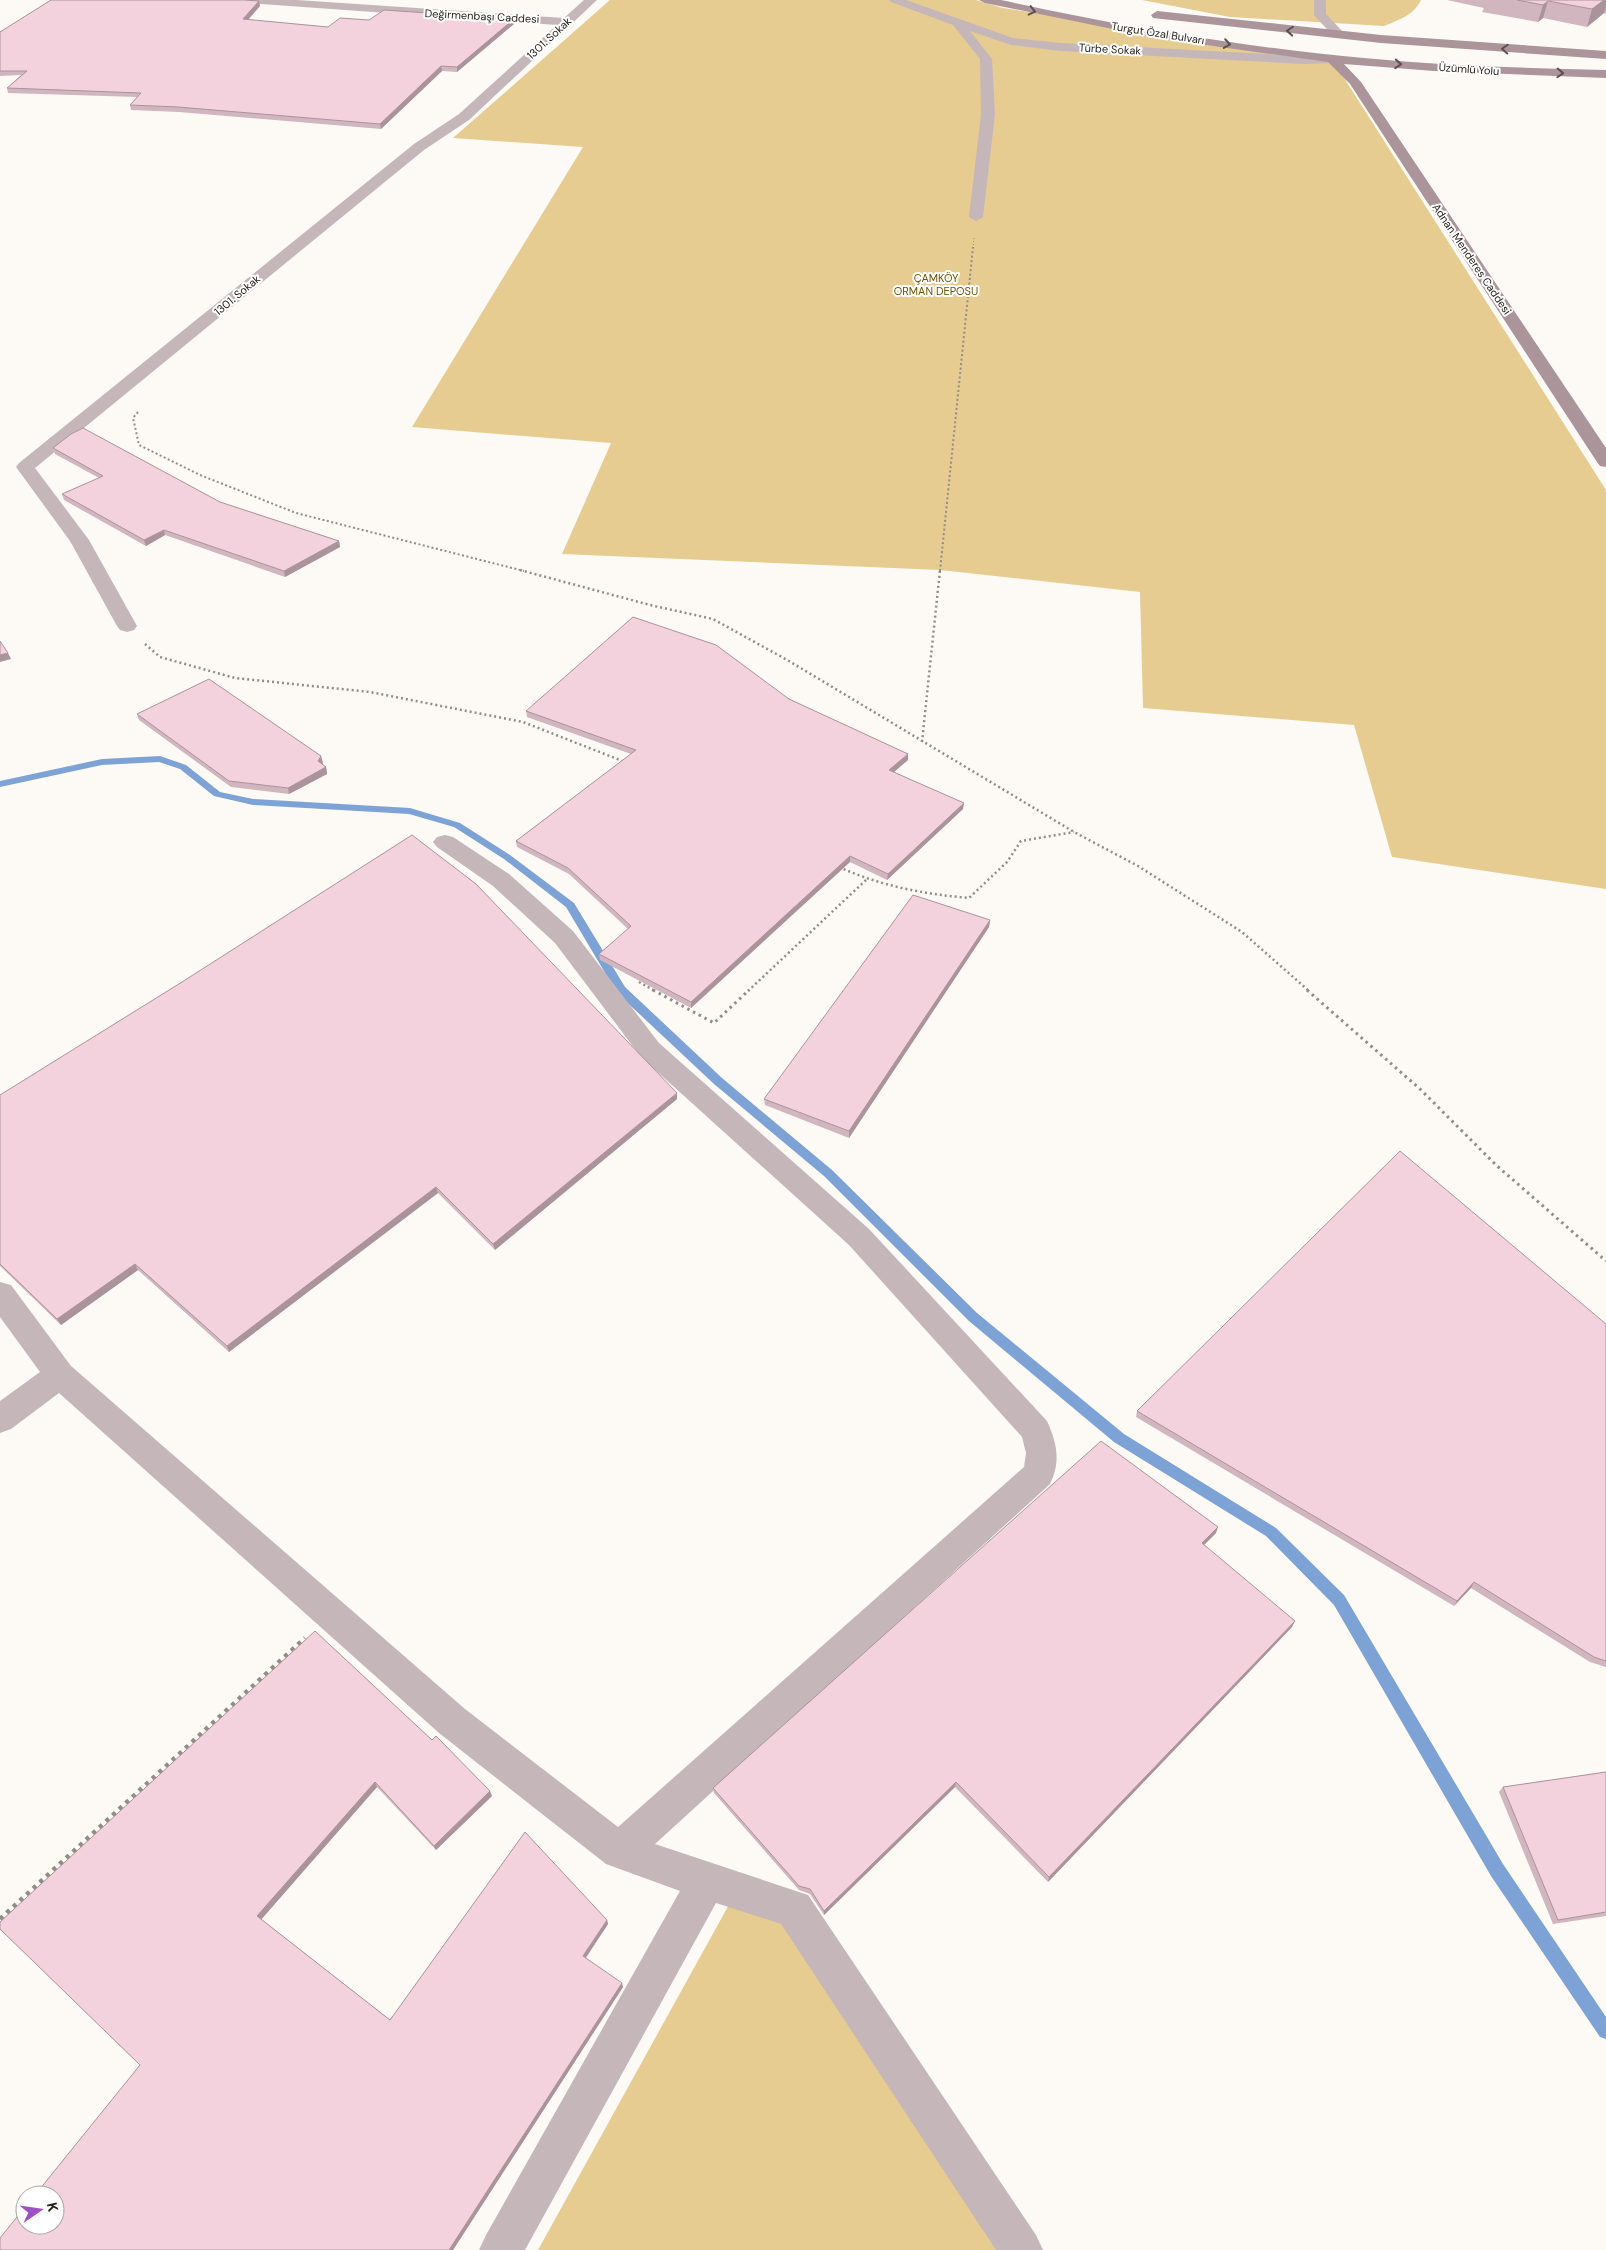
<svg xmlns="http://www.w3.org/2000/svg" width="1606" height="2250" font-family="'DM Sans',sans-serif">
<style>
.green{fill:#e6cc91}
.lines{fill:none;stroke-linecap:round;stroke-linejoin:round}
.stream{fill:#7da2d6;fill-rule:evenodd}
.path-far4{stroke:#918d86;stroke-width:1;stroke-dasharray:1 2;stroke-linecap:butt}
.path-far3{stroke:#918d86;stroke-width:2;stroke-dasharray:2 2.5;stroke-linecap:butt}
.path-far2{stroke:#918d86;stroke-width:2.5;stroke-dasharray:2 3;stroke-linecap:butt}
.path-far1{stroke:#918d86;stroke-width:3;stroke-dasharray:2.5 4;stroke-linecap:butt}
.path{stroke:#918d86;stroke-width:4.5;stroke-dasharray:4 5;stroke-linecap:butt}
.street{fill:#c5b6ba;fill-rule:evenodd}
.secondary{fill:#ab959a;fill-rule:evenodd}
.wall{fill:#d1b5bf}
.shaded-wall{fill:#aa939b}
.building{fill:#f3d2de;stroke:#aa939b}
.oneway{stroke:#5c504c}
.labels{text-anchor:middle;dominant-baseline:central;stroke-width:4;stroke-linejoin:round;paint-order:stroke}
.far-street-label{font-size:11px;fill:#272218;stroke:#fff}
.far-park-label{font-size:11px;fill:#6d5200;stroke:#fff}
</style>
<rect width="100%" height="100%" fill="#fdfaf5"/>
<path class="green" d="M610 0H976L1003 8 1332 59 1606 490V889L1392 857 1354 725 1143 708 1140 592 940 570 562 554 611 443 412 427 583 147 453 138Z
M1142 0H1421C1414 15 1399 20 1384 26L1230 17Z
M731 1901 785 1925 999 2250H538Z"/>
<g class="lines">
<path class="stream" d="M160 756 186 765 220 792 253 799 410 808 460 823 510 855 574 903 625 987 722 1078 832 1170 977 1313 1124 1434 1276 1528 1344 1595 1503 1864 1606 2017V2039L1600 2037 1491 1876 1334 1605 1266 1536 1114 1442 969 1321 824 1176 714 1084 617 993 566 907 504 859 454 827 409 814 253 805 214 796 180 769 159 762 102 765 0 787V781L102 759Z"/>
<path class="path-far4" d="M973 248 974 237"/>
<path class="path-far3" d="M138 412 133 418 139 445 200 475 296 513 524 571
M940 571 973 247"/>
<path class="path-far2" d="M520 570 650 605 713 619 789 661 1074 832 1138 866 1242 932 1309 991
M145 644 160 657 235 678 370 692 523 722 625 762
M922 742 940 570
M839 867C881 886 923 894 969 898L1007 862 1021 841 1074 832
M639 982 655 991
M748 991 866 880"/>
<path class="path-far1" d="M653 990 714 1023 749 990
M1307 990 1420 1089 1496 1165 1606 1261"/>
<path class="path" d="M0 1919 305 1638"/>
<path class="street" d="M240 0H297L564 18 584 0H597L469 120 424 150 35 468 89 540 137 626 134 630 127 632 120 630 117 626 70 541 16 467 19 463 414 144 459 114 557 25 246 3Z
M889 0H906L1013 38 1060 43 1305 56 1332 55 1338 59 1332 63 1305 64 1060 51 1011 45 970 31 992 59 995 114 983 217 976 221 969 217 981 114 980 59 953 25 891 2Z
M1314 0H1326V14L1343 32 1345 35 1343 38H1335L1314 15Z
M445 835 453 837 509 874 573 931 659 1043 869 1229 1047 1421C1057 1443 1061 1462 1050 1484L655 1844 808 1895 1036 2235 1043 2250H996L781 1924 716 1903 525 2250H479L486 2235 680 1891 606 1864 439 1733 59 1393 11 1429 0 1433V1401L40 1372 0 1317V1282L11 1285 71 1366 465 1709 618 1827 1024 1467 1026 1453 1022 1437 849 1245 641 1057 555 943 493 886 437 847 433 842 437 837Z"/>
<path class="secondary" d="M979 0H1001C1120 26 1242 47 1364 58 1444 66 1525 68 1606 70V78L1434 71 1344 64 1361 82 1606 448V467L1600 466 1597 462 1350 84 1328 62 1157 38 985 3Z
M1157 11 1381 35 1606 51V59L1381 43 1153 18 1151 15Z"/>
</g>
<path class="wall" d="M1447 0H1606V14L1604 13 1587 27 1543 18 1538 22 1482 12 1484 8Z
M260 6 248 20 328 27 369 20 514 19V24L457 72 442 71 381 129 179 112 131 110 130 105 137 97 8 93 7 88 21 75 0 76V32Z
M53 448 220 502 339 541 340 547 285 577 165 535 146 546 64 500 62 494 99 478 55 454Z
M789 699 908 760 894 772 963 809 887 880 850 862 691 1008 600 960 599 954 628 929 569 874 517 847 516 841 631 754 527 717 526 711Z
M137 714 321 756 323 763 322 764 326 767 327 774 289 794 231 787 139 720Z
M990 920 989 927 849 1138 765 1105 764 1099Z
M0 1095 677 1099 495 1250 438 1193 229 1352 138 1270 61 1325 0 1266Z
M1606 1324V1667L1590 1662 1471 1588 1454 1606 1136 1417 1137 1411Z
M1216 1533 1204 1545 1292 1627 1048 1882 955 1787 824 1915 810 1894 799 1890 714 1793 713 1788Z
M432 1740 492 1796 436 1850 377 1787 261 1919 390 2020 607 1920 608 1924 586 1958 623 1987 453 2250H0L140 2065 0 1929Z
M1606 1772V1916L1553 1924 1499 1792 1503 1787Z"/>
<path class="shaded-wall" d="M1604 0H1606V6L1604 13 1587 27 1592 9Z
M259 1 260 6 244 24 243 19Z
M1548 1 1543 18 1538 22 1543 5Z
M514 19V24L457 72V67Z
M441 66 442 71 381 129 380 124Z
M164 530 165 535 146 546 144 540Z
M339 541 340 547 285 577 284 571Z
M8 653 11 659 0 662V655Z
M908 754V760L889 776V770Z
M321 756 323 763 320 768 318 761Z
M326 767 327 774 289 794 288 788Z
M964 803 963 809 887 880 888 874Z
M850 856V862L691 1008V1002Z
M990 920 989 927 849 1138V1131Z
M677 1093V1099L495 1250 493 1244Z
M436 1187 438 1193 229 1352 227 1346Z
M135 1264 138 1270 61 1325 57 1319Z
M1218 1527 1216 1533 1200 1549 1202 1543Z
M1474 1582 1471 1588 1454 1606 1457 1601Z
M1295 1621 1292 1627 1048 1882 1049 1877Z
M375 1782 377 1787 260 1921 257 1916Z
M956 1782 955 1787 824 1915V1911Z
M490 1791 492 1796 436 1850 434 1846Z
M607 1920 608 1924 584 1960 583 1956Z
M622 1983 623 1987 453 2250H449Z"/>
<path class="building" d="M51 0H244L259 1 243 19 328 27 340 18 369 20 384 10 514 19 457 67 441 66 380 124 178 107 130 105 141 93 7 88 27 71H0V32Z
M1517 0H1604L1592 9 1548 1 1543 5Z
M83 428 220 502 339 541 284 571 164 530 144 540 62 494 103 476 53 448 71 434Z
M633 617 716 645 789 699 908 754 889 770 964 803 888 874 850 856 691 1002 599 954 631 926 568 868 516 841 636 750 526 711Z
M0 641 8 653 0 655Z
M209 679 321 756 318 761 326 767 288 788 229 781 137 714Z
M412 835 476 884 677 1093 493 1244 436 1187 227 1346 135 1264 57 1319 0 1264V1095L182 982Z
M913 895 990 920 849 1131 764 1099Z
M1400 1151 1606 1324V1661L1594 1657 1474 1582 1457 1601 1137 1411Z
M1101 1441 1218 1527 1202 1543 1295 1621 1049 1877 956 1782 824 1911 810 1889 799 1886 713 1788Z
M315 1631 432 1740 436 1736 490 1791 434 1846 375 1782 257 1916 390 2020 525 1832 607 1920 583 1956 622 1983 449 2250H0V2238L25 2207V2225H55V2195H35L140 2065 0 1929V1922Z
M1606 1772V1912L1558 1920 1503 1787Z"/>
<defs><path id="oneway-chevron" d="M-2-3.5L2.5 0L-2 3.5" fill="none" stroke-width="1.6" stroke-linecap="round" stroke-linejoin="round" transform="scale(1.25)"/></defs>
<g class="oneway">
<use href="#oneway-chevron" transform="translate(1032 11) rotate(13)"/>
<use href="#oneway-chevron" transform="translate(1290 31) rotate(-175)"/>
<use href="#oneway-chevron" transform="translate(1227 44) rotate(9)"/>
<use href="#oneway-chevron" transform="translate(1505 49) rotate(-177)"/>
<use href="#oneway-chevron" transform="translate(1398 64) rotate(4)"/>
<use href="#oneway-chevron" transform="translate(1560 73) rotate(2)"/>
</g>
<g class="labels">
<g class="far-street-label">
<text transform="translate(482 16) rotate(3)">Değirmenbaşı Caddesi</text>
<text transform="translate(1158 33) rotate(9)">Turgut Özal Bulvarı</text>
<text transform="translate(549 38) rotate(-43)">1301. Sokak</text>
<text transform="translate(1110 49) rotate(3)">Türbe Sokak</text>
<text transform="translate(1469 69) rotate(4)">Üzümlü Yolu</text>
<text transform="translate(1472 259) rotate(56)">Adnan Menderes Caddesi</text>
<text transform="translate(237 295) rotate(-40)">1301. Sokak</text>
</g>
<g class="far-park-label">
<text x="936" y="278">ÇAMKÖY<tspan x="936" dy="13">ORMAN DEPOSU</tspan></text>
</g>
</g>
<g transform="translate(40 2210) rotate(77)"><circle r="24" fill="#ffffff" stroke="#a9a7a3"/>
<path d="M0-4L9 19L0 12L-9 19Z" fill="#9d51c3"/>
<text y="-8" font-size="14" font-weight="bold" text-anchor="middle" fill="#272218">K</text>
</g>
</svg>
